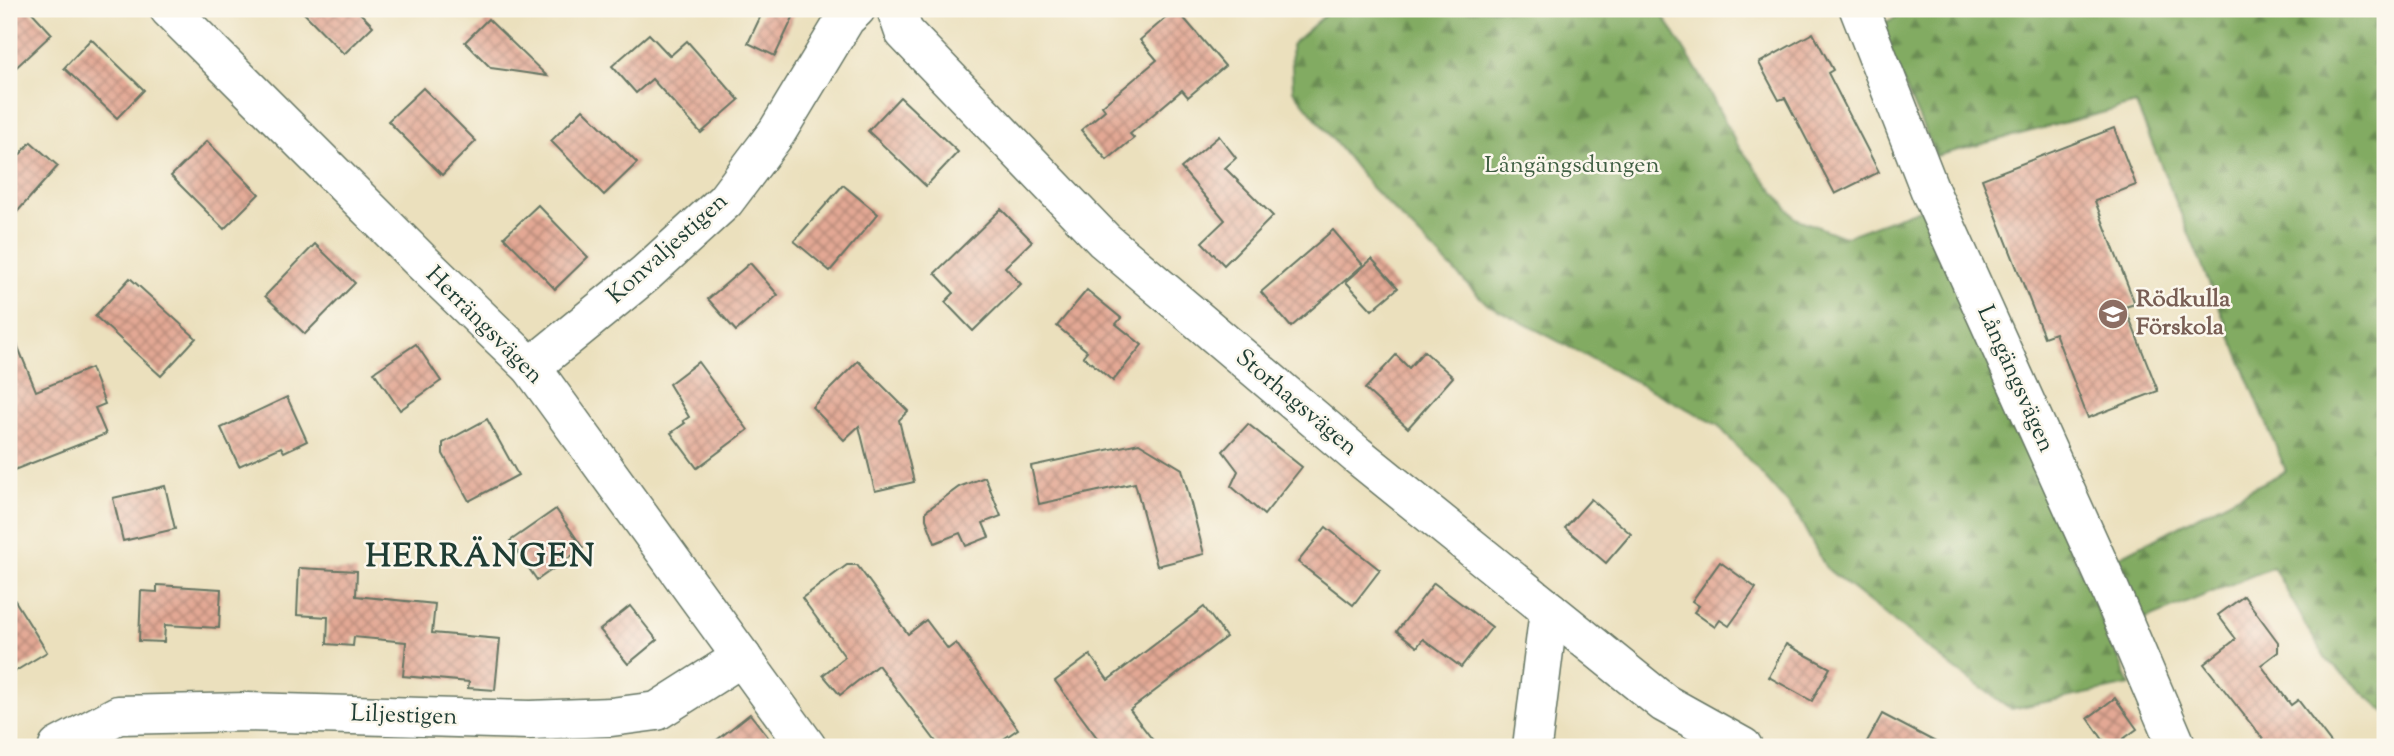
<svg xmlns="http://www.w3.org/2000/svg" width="2394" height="756" font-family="'Sorts Mill Goudy',serif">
<defs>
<pattern id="forest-firs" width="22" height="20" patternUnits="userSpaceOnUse" patternTransform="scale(1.75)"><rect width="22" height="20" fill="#82ab62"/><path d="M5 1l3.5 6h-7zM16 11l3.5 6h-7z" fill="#6a8c52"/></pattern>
<pattern id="building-cross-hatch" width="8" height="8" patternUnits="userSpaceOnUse" patternTransform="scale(1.75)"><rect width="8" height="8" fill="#e3a894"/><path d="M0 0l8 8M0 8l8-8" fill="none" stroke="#b78a7a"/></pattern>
</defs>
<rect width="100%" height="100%" fill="#fbf7ec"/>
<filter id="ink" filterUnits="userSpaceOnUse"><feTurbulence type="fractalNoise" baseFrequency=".0143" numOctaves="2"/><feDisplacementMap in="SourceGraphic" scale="14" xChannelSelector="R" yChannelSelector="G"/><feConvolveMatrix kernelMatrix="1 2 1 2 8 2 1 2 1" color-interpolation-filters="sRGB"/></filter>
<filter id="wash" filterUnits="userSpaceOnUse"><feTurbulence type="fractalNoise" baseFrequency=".00686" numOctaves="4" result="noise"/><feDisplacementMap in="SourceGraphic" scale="28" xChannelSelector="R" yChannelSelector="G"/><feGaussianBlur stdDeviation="1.57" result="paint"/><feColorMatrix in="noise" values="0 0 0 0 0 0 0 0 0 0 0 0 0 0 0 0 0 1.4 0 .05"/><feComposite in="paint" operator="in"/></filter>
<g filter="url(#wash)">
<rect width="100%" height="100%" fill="#ebe0bd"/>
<g fill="url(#forest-firs)" stroke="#50744b" stroke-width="2">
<polygon points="1332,9 1659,9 1700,75 1737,144 1795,218 1844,237 1922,208 2130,685 2011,709 1956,670 1826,568 1796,513 1718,425 1487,304 1372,188 1293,90 1291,45"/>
<polygon points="1913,9 2385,9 2385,712 2325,658 2273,567 2142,621 2111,561 2286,471 2136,104 1936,156 1878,26"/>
</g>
<g id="blocks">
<g fill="url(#building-cross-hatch)">
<polygon points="9,9 29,9 52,34 9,74"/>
<polygon points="300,9 356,9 373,26 344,54"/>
<polygon points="764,9 797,9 775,56 748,43"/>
<polygon points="1176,9 1225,66 1188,97 1182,90 1130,134 1134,138 1107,160 1081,130 1105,110 1102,106 1157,60 1140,40"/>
<polygon points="488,19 547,76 491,68 465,42"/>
<polygon points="1813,33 1833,70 1828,73 1879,172 1835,194 1785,98 1779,100 1759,63"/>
<polygon points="649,34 670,56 687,41 739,100 701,133 652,79 636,93 612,66"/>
<polygon points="91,39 144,90 117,118 64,68"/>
<polygon points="423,88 476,141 442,175 388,121"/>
<polygon points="900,97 958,152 926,186 868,131"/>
<polygon points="583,109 637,163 604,195 551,141"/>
<polygon points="2114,128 2136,185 2095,201 2135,304 2125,307 2158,391 2088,418 2055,333 2044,337 1982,179"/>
<polygon points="1219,136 1236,158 1225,168 1273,216 1224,265 1202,242 1225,220 1181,168"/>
<polygon points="207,141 259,194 224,229 171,176"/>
<polygon points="31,142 58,166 9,221 9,167"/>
<polygon points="843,185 878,214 830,271 794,241"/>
<polygon points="538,205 588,257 555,289 504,237"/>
<polygon points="1001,209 1032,241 1005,267 1021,284 973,331 945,302 954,293 935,273"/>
<polygon points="1333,230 1363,265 1291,327 1261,292"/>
<polygon points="315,244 355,283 305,334 265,296"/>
<polygon points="1372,259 1398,288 1372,310 1346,282"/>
<polygon points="750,263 778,295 736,331 708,299"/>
<polygon points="130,278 196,338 161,376 95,316"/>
<polygon points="1087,290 1121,318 1116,324 1142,345 1113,381 1083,356 1087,351 1057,326"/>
<polygon points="9,325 36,391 91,368 105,404 95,408 106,434 9,472"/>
<polygon points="416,344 441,381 400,410 374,372"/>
<polygon points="1424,351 1453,377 1408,428 1365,389 1396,355 1409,368"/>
<polygon points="858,361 908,411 899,420 914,482 875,491 859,426 844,440 812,407"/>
<polygon points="698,362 748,430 697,468 671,433 685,423 683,421 689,417 669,384"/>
<polygon points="287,397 307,441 284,452 281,447 239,466 221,428"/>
<polygon points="487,419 518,475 469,501 443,454 443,443"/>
<polygon points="1248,424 1302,467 1264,515 1231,486 1238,471 1223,451"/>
<polygon points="1139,443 1182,469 1204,554 1157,566 1135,483 1039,504 1031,466"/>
<polygon points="985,477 1001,516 983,523 989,537 966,546 960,533 935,543 926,519 926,511 959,487"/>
<polygon points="165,486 175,529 123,541 113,498"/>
<polygon points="1591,499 1631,534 1606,563 1565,528"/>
<polygon points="556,509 583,548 537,580 510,541"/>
<polygon points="1326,527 1380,570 1353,605 1298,562"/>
<polygon points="1720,562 1756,588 1729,626 1720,620 1715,627 1694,612 1699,606 1692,601"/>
<polygon points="847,565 857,565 908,634 926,620 948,649 956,643 1018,729 992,747 940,747 878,665 840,695 823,675 845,657 802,598"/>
<polygon points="299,568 357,571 356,596 435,604 432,633 500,639 495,690 468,688 469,682 403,676 406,642 354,637 353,646 327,644 328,617 297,615"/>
<polygon points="1434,583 1492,627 1461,667 1423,639 1417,647 1397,631"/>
<polygon points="157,585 221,589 219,628 165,625 164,642 139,641 141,591 157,592"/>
<polygon points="9,591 47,652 9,675"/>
<polygon points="2244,596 2278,642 2278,652 2261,665 2291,705 2298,700 2334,747 2269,747 2204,664 2236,639 2218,615"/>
<polygon points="630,606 657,640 628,664 600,630"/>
<polygon points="1204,607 1226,637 1130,710 1158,747 1104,747 1055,681 1090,655 1108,680"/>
<polygon points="1786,644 1830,668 1812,701 1769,677"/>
<polygon points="2115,698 2137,729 2112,747 2108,747 2088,718"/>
<polygon points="750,714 776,747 708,747"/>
<polygon points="1882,714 1945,747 1864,747"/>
</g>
</g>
</g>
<g filter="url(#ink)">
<use href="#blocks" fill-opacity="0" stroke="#667664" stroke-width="2"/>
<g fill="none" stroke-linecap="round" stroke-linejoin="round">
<g stroke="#667664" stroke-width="41">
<g id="minor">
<polyline points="169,9 421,261 531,367 807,747"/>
<polyline points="896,9 904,32 1104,240 1357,455 1664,703 1743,747"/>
<polyline points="1859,9 1931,193 2105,578 2177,747"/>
<polyline points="531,367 645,274 725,201 777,132 846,18 856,9"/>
<polyline points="58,747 118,715 247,712 530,720 611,717 657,711 742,657"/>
<polyline points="1532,747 1549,610"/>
</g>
</g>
<use href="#minor" stroke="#fff" stroke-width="38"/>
</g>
</g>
<defs>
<g id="school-disc" transform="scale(1.575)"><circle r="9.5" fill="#8d6e63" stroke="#fbf7ec"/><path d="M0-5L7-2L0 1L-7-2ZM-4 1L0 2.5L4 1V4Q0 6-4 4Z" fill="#fff"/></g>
</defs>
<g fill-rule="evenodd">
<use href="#school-disc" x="2113" y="314"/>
</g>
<g text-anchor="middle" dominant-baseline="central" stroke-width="5" stroke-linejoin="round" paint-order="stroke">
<g font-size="24" fill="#405f43" stroke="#fbf7ec">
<text x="1572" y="166">Långängsdungen</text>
</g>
<g font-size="24" fill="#1f3d34" stroke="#fbf7ec">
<text transform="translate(668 249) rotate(-42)">Konvaljestigen</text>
<text transform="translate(484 326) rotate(45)">Herrängsvägen</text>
<text transform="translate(2015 379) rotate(66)">Långängsvägen</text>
<text transform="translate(1296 403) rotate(40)">Storhagsvägen</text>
<text transform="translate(404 716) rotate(2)">Liljestigen</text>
</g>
<g font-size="24" font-weight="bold" fill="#785e54" stroke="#fbf7ec" text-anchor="start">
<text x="2136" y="300">Rödkulla<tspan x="2136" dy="28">Förskola</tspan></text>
</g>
<g font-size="32" font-weight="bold" letter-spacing="2" fill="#1f3d34" stroke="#fbf7ec">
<text x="481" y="558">HERRÄNGEN</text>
</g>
</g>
<rect width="2394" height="756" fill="none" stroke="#fbf7ec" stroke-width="35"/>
</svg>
